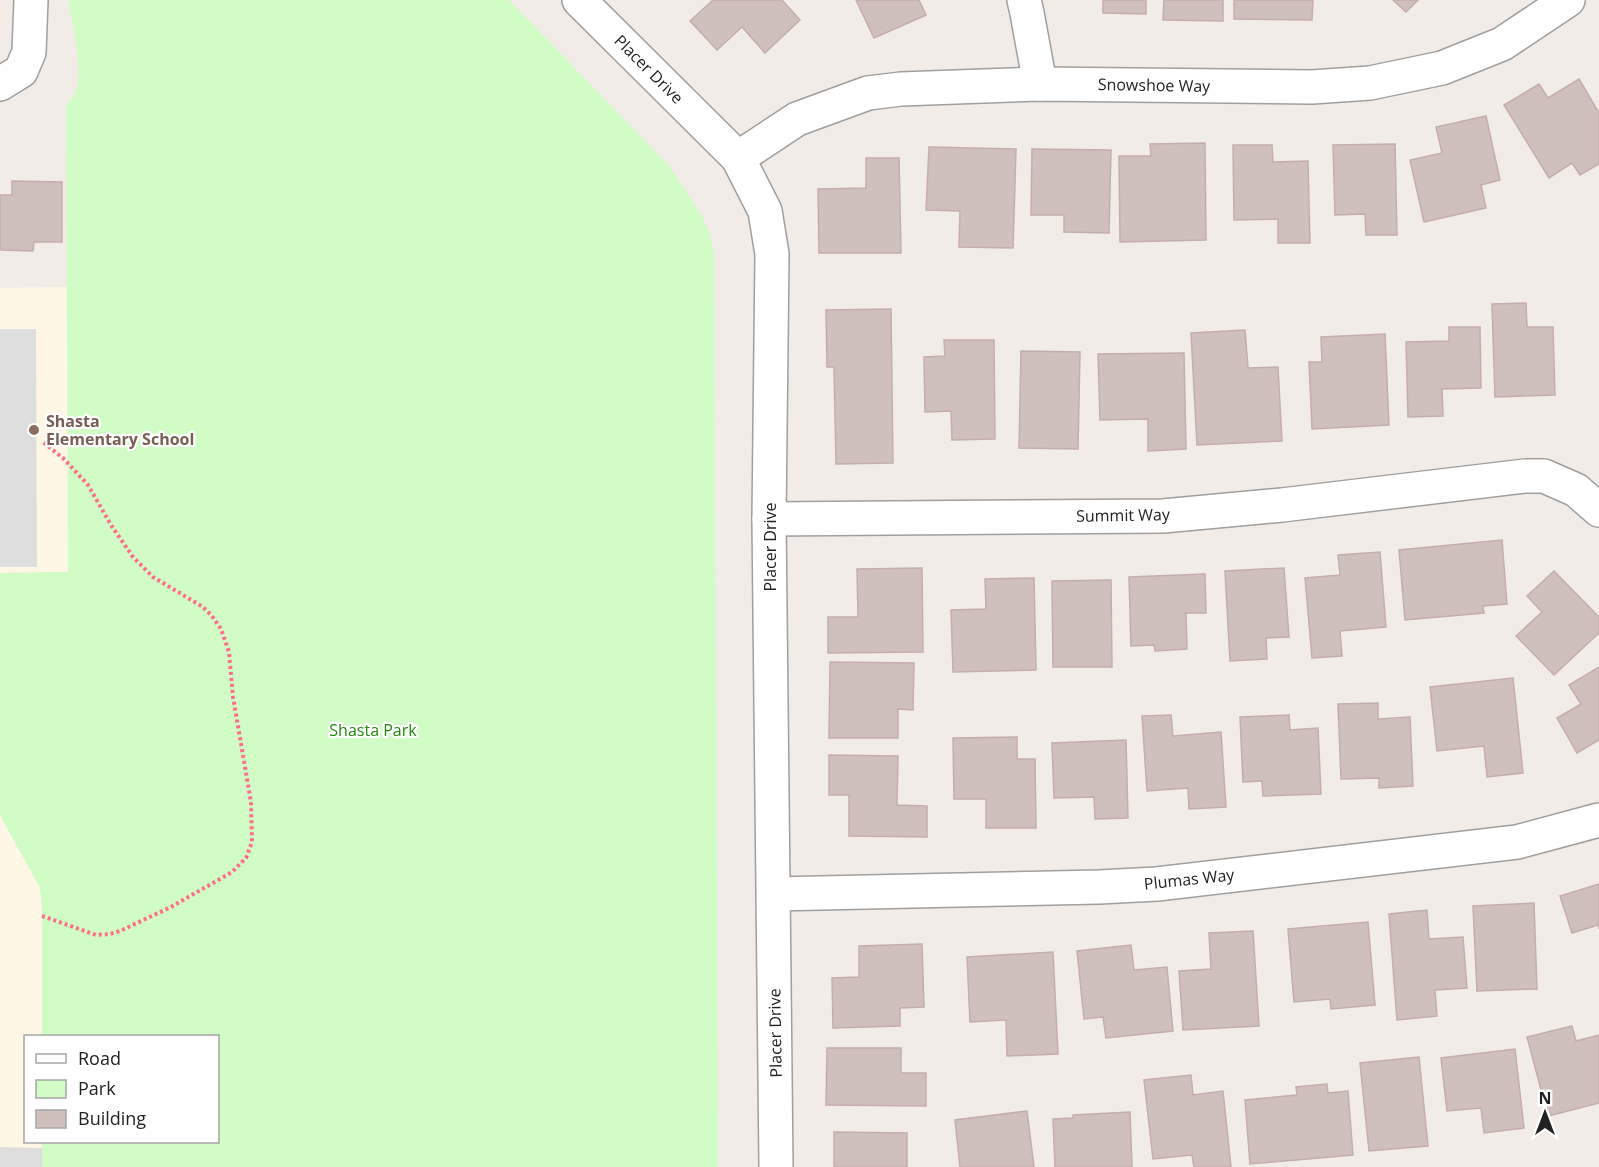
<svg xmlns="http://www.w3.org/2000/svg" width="1599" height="1167" font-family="'Open Sans',sans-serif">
<rect width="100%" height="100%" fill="#f2ece8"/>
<g fill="#fff7e5">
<polygon points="68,287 68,572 0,573 0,288"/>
<polygon points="0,815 40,888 42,905 42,1036 26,1036 26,1142 42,1142 42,1167 0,1167"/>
</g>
<path fill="#d2fcc5" d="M 68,0 L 509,0 L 670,167 L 702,216 L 710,234 L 714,256 L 718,1167 L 42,1167 L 42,1142 L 218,1142 L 218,1036 L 42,1036 L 42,905 L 40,888 L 0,815 L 0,573 L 68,572 L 66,105 C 69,102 73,98 75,94 C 84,75 73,22 68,0 Z"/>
<g fill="#dedede">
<polygon points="0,329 36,329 37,567 0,567"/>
<polygon points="0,1147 42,1148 42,1167 0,1167"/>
</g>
<g fill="#cfc0be" stroke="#c5adaa" stroke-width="1.5">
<polygon points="713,0 782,0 800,20 765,53 742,27 717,50 690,21"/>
<polygon points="856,0 919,0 926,15 874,38"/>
<polygon points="1103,0 1146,0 1146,14 1103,13"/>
<polygon points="1164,0 1223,0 1223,21 1163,20"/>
<polygon points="1234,0 1313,0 1312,20 1234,19"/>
<polygon points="1393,0 1418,0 1406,12"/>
<polygon points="1579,79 1599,113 1599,164 1580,175 1572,163 1549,178 1504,105 1539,84 1548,98"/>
<polygon points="1486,116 1500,180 1481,185 1486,208 1424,222 1410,160 1442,153 1436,127"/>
<polygon points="1205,143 1206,240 1120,242 1119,156 1151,156 1150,144"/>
<polygon points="1395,144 1397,235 1366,235 1365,214 1335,215 1333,145"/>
<polygon points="1233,145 1272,145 1273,162 1308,161 1310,243 1278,243 1278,219 1234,220"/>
<polygon points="929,147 1016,149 1013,248 959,247 960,211 926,210"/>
<polygon points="1032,149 1111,150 1109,233 1064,232 1064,215 1031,215"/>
<polygon points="866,158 899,158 901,253 819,253 818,189 866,188"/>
<polygon points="12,181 62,182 62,242 34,242 33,251 0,250 0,195 12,195"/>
<polygon points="1526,303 1527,327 1553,327 1555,395 1495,397 1492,304"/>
<polygon points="891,309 893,463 836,464 834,367 827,367 826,310"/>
<polygon points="1449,327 1480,327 1481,388 1442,389 1443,416 1408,417 1406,342 1449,341"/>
<polygon points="1245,330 1248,368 1278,367 1282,441 1197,445 1191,333"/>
<polygon points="1385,334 1389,425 1312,429 1309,362 1322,362 1321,337"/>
<polygon points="944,340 994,340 995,439 952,440 951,411 925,412 924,357 945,356"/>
<polygon points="1021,351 1080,352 1078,449 1019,448"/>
<polygon points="1184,353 1186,449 1148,451 1148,419 1100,420 1098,354"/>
<polygon points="1502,540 1507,604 1483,606 1484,613 1405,620 1399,550"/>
<polygon points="1380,552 1386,627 1340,631 1342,656 1312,658 1305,578 1340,575 1338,555"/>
<polygon points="922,568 923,652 828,653 828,617 858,617 857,569"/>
<polygon points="1284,568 1289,637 1266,638 1267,659 1230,661 1225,571"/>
<polygon points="1554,571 1599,617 1599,633 1554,675 1516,636 1542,612 1527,596"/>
<polygon points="1205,574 1206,613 1186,613 1187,649 1155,651 1154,645 1131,646 1129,577"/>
<polygon points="1034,578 1036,670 953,672 951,610 986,609 985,579"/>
<polygon points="1111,580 1112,667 1053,667 1052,581"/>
<polygon points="830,662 914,663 913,710 898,709 898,738 829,738"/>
<polygon points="1599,667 1599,740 1577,753 1557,718 1581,704 1569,685"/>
<polygon points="1513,678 1523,773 1487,777 1484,746 1437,751 1430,687"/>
<polygon points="1378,703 1378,719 1410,717 1413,786 1379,788 1379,778 1341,779 1338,704"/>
<polygon points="1171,715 1173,736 1221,732 1226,807 1189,809 1188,788 1147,791 1142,716"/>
<polygon points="1289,715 1290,730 1318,728 1321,794 1263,796 1262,781 1243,782 1240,717"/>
<polygon points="1017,737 1017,759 1035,759 1036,828 986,828 986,799 954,799 953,738"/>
<polygon points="1126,740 1128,818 1095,819 1094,797 1054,798 1052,743"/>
<polygon points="829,755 898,756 897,805 927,806 927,837 849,836 849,795 829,795"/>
<polygon points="1599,884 1599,929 1598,925 1572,933 1560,896"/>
<polygon points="1534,903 1537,989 1477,991 1473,906"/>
<polygon points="1427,910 1429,939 1463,937 1467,988 1435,990 1437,1016 1397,1020 1389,914"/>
<polygon points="1368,922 1375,1005 1331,1009 1330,999 1294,1002 1288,929"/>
<polygon points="1253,931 1259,1026 1183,1030 1179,971 1211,969 1209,933"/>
<polygon points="922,944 924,1007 900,1008 900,1026 833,1028 832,978 859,977 859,946"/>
<polygon points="1131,945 1134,970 1167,967 1173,1031 1106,1038 1103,1017 1084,1019 1077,951"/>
<polygon points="1053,952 1058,1054 1007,1056 1006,1020 970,1022 967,957"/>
<polygon points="1572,1026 1576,1041 1599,1035 1599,1103 1548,1116 1527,1037"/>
<polygon points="827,1048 901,1048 901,1073 926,1073 926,1106 826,1105"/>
<polygon points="1515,1049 1524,1128 1484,1133 1481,1108 1447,1111 1441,1058"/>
<polygon points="1419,1057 1428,1146 1369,1151 1360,1063"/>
<polygon points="1191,1075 1193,1095 1223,1091 1231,1167 1194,1167 1192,1155 1153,1159 1144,1080"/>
<polygon points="1327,1084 1328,1093 1348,1091 1353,1155 1250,1164 1245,1100 1297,1095 1296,1087"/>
<polygon points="1027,1111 1034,1167 960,1167 955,1120"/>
<polygon points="1130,1112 1132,1167 1055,1167 1053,1119 1073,1118 1073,1115"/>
<polygon points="834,1132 907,1133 907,1167 834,1167"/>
</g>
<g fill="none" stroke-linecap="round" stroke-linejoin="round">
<g stroke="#9f9f9f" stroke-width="36">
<g id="street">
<polyline points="579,0 738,158 765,211 772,254 769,519 776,1167"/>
<polyline points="1024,0 1027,13 1040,84"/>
<polyline points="0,84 21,71 29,52 31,0"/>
<polyline points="738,158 797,119 868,93 901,89 1040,84 1312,87 1370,83 1442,68 1502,44 1568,0"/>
<polyline points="769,519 1163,516 1282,505 1525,476 1544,476 1576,490 1599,510"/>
<polyline points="774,894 1099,887 1157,884 1517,842 1599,820"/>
</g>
</g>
<polyline stroke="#ff6d8a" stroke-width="4" stroke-dasharray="3 3" stroke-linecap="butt" points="42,916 96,935 110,934 120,931 171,907 232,872 246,858 252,842 251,802 233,697 229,652 221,629 212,616 203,607 153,577 133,557 111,525 88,485 64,459 43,442"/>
<use href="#street" stroke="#fff" stroke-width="33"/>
</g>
<circle fill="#8d6e63" stroke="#fff" stroke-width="2" cx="34" cy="430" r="6"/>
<g text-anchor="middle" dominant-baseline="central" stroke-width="4.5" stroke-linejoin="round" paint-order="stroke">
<g font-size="16" fill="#222" stroke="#fff">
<text transform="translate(649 69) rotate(45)">Placer Drive</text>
<text transform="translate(1154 85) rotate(1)">Snowshoe Way</text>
<text transform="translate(1123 515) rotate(-1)">Summit Way</text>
<text transform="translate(770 547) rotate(-90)">Placer Drive</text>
<text transform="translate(1189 879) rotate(-6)">Plumas Way</text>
<text transform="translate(775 1033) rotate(-91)">Placer Drive</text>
</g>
<g font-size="16" font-weight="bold" fill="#785e54" stroke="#fff" text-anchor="start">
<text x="46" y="421">Shasta<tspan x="46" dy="18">Elementary School</tspan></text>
</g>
<g font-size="16" fill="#238907" stroke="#fff">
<text x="373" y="730">Shasta Park</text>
</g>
</g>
<rect x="24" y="1035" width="195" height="108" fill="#ffffff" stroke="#a7a7a7" stroke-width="1.5"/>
<rect x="36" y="1054" width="30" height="9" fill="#ffffff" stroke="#a7a7a7" stroke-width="1.5"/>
<text x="78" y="1065" font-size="18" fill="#222222">Road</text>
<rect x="36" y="1080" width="30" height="18" fill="#d2fcc5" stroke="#a7a7a7" stroke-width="1.5"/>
<text x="78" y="1095" font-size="18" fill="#222222">Park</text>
<rect x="36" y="1110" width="30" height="18" fill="#cfc0be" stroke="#a7a7a7" stroke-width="1.5"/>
<text x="78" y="1125" font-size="18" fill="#222222">Building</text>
<g transform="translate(1545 1113)" stroke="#ffffff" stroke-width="4.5" paint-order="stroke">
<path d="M0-4.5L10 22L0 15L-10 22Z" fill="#222222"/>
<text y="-9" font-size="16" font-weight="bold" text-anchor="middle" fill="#222222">N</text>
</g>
</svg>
